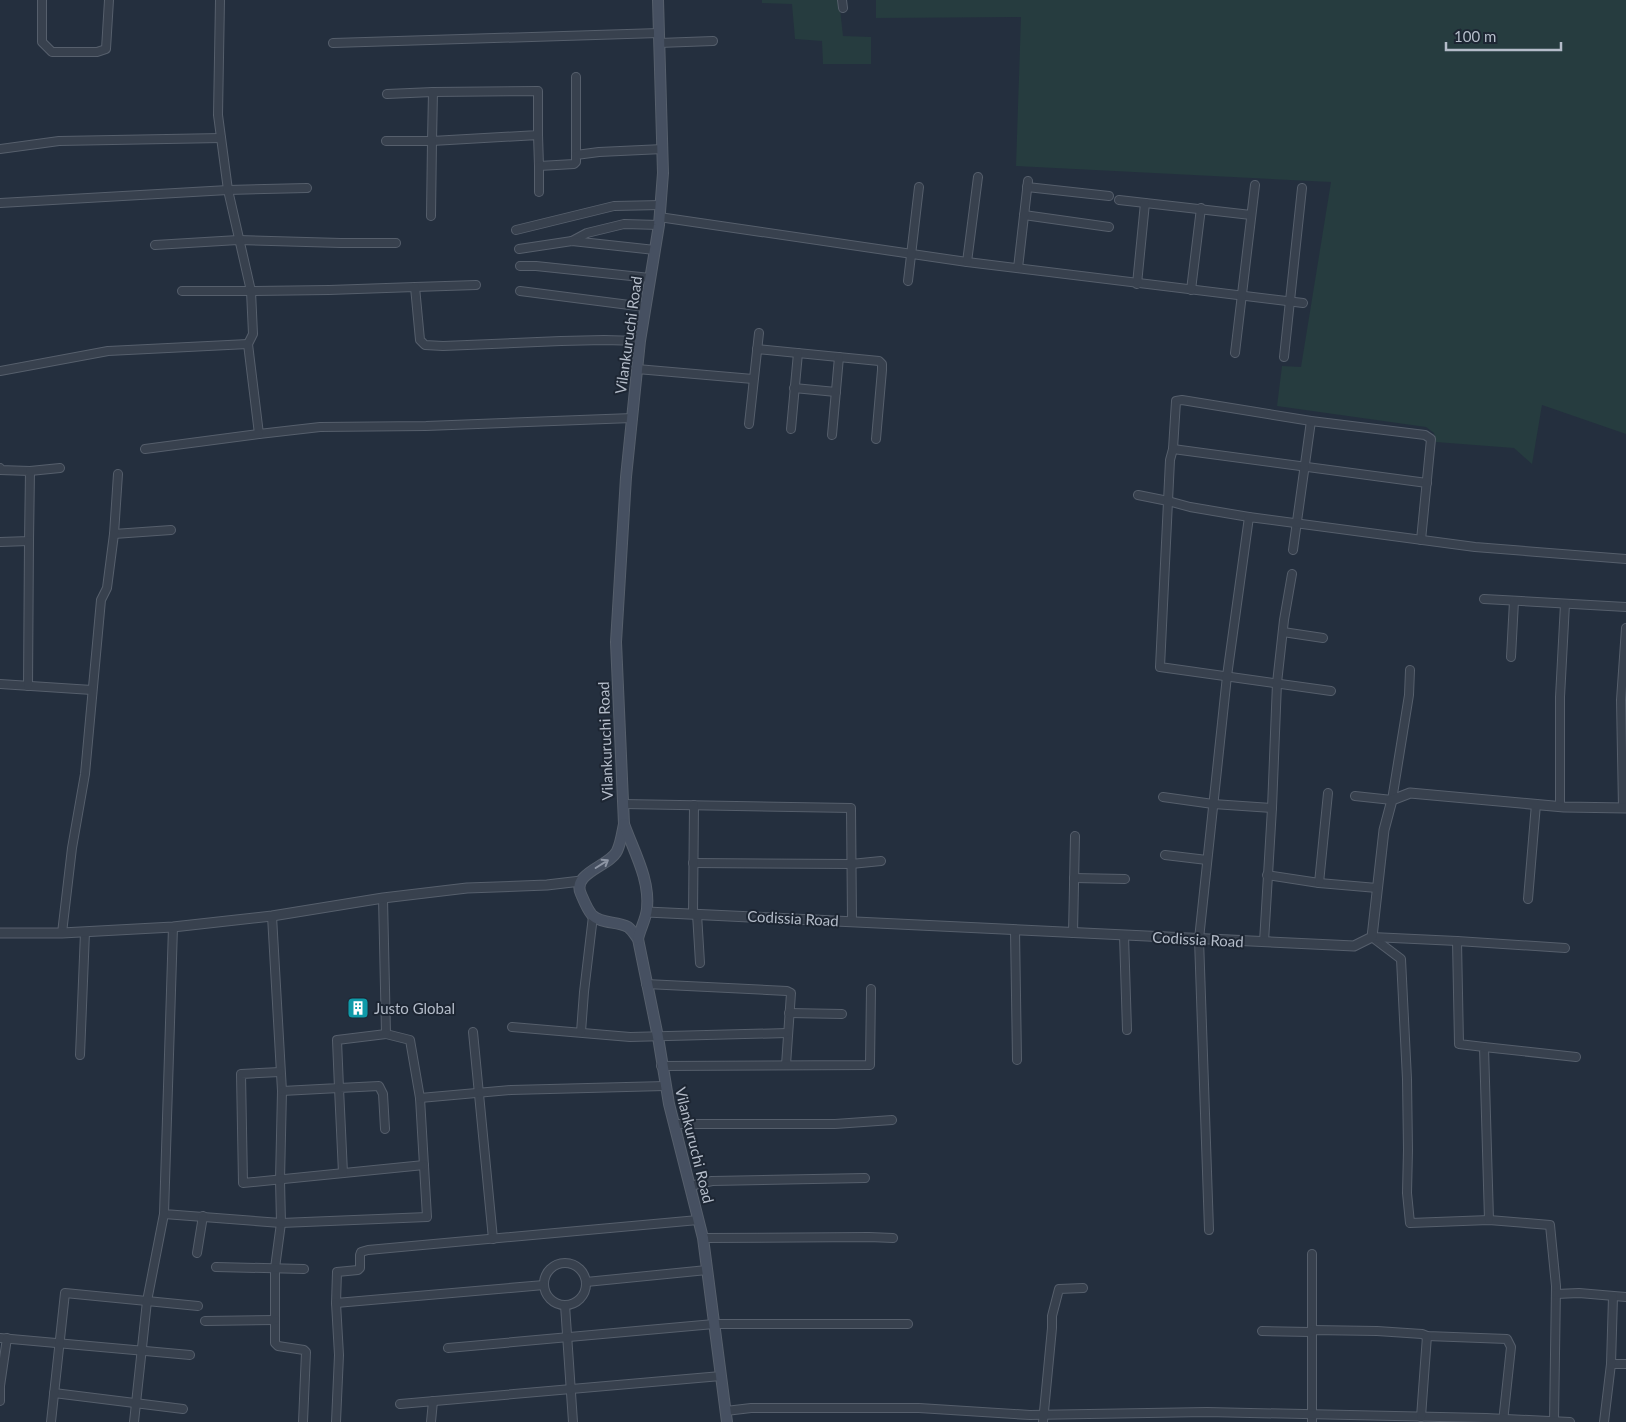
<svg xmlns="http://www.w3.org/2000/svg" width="1626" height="1422" font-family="Lato,sans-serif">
<rect width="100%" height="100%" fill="#242f3e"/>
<g fill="#263c3f">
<polygon points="762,0 839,0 843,36 871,37 871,64 823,64 822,41 795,39 792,4 762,3"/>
<polygon points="876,0 1626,0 1626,434 1542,405 1532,464 1514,448 1436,442 1434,433 1426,427 1277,406 1282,366 1301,367 1331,182 1016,166 1021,17 876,18"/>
</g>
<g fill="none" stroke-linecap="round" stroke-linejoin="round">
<g stroke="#565f6c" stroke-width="10">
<g id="minor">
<polyline points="42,0 42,42 52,52 97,52 106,49 109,0"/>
<polyline points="842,0 843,8"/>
<polyline points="333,43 659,33"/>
<polyline points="659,43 713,41"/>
<polyline points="576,77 576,155"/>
<polyline points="387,94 433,92"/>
<polyline points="538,135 538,91 433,92 432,141 538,135 539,166 574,164 576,162 576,155 599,152 663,149"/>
<polyline points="386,141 432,141 431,216"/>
<polyline points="0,149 59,141 221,138"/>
<polyline points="539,166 539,192"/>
<polyline points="1027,187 1109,196"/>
<polyline points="1119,200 1251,215"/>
<polyline points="0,203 228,190 307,188"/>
<polyline points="1024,215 1109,227"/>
<polyline points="659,217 967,262 1303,303"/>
<polyline points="516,230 614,206 661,205"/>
<polyline points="572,241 587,233 624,224 659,225"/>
<polyline points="155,245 238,240 341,243 396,243"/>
<polyline points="519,249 572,241 655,250"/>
<polyline points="967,262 978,177"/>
<polyline points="520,266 536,266 650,278"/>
<polyline points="1018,268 1028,181"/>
<polyline points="908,281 919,187"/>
<polyline points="1137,284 1145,203"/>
<polyline points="415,287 476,285"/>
<polyline points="1191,290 1201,208"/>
<polyline points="182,291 251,291 228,190 218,115 220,0"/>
<polyline points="520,291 645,307"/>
<polyline points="248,344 253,334 251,291 329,290 415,287 420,340 425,345 443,346 561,341 604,340 640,341"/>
<polyline points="757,349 879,361 882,364 882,370 876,439"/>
<polyline points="1235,353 1255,185"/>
<polyline points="1284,357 1302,188"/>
<polyline points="637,369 753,379"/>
<polyline points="0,371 108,351 248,344 259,434 320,427 426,426 632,418"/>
<polyline points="794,388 836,392"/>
<polyline points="749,424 759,333"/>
<polyline points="791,429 798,353"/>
<polyline points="832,435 839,357"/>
<polyline points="145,449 259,434"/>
<polyline points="1173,449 1427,483"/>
<polyline points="0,468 0,470 30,471 29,541 0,542"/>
<polyline points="30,471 60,468"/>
<polyline points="1138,495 1168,501 1190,507 1249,517"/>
<polyline points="114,534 171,530"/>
<polyline points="1293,550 1311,421"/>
<polyline points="1484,599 1626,607"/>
<polyline points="1283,632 1323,638"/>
<polyline points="1511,657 1514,601"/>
<polyline points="0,684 92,690"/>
<polyline points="28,686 29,541"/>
<polyline points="1331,691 1160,667 1170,460 1173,449 1176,401 1182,400 1311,421 1425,435 1431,439 1421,540"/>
<polyline points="1355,796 1392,800 1409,695 1410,670"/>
<polyline points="1163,797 1213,804 1272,808"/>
<polyline points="623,804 851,808 852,921"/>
<polyline points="1560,806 1560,697 1565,604"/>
<polyline points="1623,808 1621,700 1626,628"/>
<polyline points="1165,855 1207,860"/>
<polyline points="693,863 851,864 881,861"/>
<polyline points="1267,875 1319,883 1377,888"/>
<polyline points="1074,878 1125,879"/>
<polyline points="1319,883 1328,793"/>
<polyline points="1528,899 1536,804"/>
<polyline points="693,914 694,805"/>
<polyline points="697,914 700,963"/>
<polyline points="272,916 282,1091 280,1180 281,1223 275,1268 275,1343 278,1346 304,1350 306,1352 303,1422"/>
<polyline points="173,927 164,1214 281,1223 427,1217 420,1098 410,1040 386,1034 383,898"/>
<polyline points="1015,930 1017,1060"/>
<polyline points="62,933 72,848 85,774 101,600 107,588 114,534 118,474"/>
<polyline points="1073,933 1075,836"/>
<polyline points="1124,935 1127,1030"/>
<polyline points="1372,937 1401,959 1407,1079 1408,1150 1407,1193 1410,1223 1489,1220 1550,1225 1556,1286 1554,1422"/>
<polyline points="1372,937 1457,941 1565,948"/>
<polyline points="1457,941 1459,1044 1484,1047 1489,1220"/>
<polyline points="1264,942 1272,808 1277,683 1284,620 1292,574"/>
<polyline points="646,984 787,991 791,993 786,1065"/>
<polyline points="789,1013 842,1014"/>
<polyline points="512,1027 630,1037 787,1033"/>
<polyline points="473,1032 493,1239"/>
<polyline points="581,1032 584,992 593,916"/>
<polyline points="1484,1047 1576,1057"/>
<polyline points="80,1055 85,932"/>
<polyline points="661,1066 870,1065 871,989"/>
<polyline points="280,1072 241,1074 243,1183 424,1165"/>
<polyline points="282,1091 339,1088 337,1040 386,1034"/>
<polyline points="420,1098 511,1090 665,1086"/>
<polyline points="674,1124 835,1124 892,1120"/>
<polyline points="343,1173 339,1088 379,1086 383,1094 385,1129"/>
<polyline points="690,1186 712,1181 865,1178"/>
<polyline points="1209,1230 1199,939 1227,676 1249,517 1475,547 1626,559"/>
<polyline points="703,1238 869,1237 893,1238"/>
<polyline points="197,1253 203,1216"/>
<polyline points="1312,1254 1312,1422"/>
<circle cx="565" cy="1284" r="21"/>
<polyline points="216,1267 304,1269"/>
<polyline points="586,1282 707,1270"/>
<polyline points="544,1285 336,1303 337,1272 358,1270 360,1268 360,1255 361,1252 368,1250 698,1220"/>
<polyline points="1556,1294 1579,1293 1626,1297"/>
<polyline points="336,1303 339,1355 336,1422"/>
<polyline points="565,1305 573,1422"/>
<polyline points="205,1321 275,1320"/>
<polyline points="1262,1331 1310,1332 1312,1330 1377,1331 1422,1334 1427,1336 1507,1339 1511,1347 1503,1422"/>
<polyline points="0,1338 190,1355"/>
<polyline points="448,1348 714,1324 908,1324"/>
<polyline points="1611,1364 1626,1364"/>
<polyline points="0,1386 7,1338"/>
<polyline points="0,1388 0,1401"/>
<polyline points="54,1393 183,1409"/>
<polyline points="400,1404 721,1376"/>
<polyline points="726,1411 751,1408 919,1408 1030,1415 1207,1412 1486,1418 1570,1422"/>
<polyline points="1421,1417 1427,1336"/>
<polyline points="51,1422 65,1293 198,1306"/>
<polyline points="134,1422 147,1301 164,1214"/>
<polyline points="431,1422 433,1401"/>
<polyline points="1043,1422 1052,1328 1052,1316 1059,1289 1083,1288"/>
<polyline points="1604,1422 1611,1364 1613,1297"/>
</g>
</g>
<g stroke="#565f6c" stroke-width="11">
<g id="tertiary">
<polyline points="647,912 1354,946 1372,937 1384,830 1392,800 1410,793 1564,807 1626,808"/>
<polyline points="0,933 62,933 173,927 272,916 383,898 467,888 547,885 581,881"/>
</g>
</g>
<g stroke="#565f6c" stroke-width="12">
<g id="secondary">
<path d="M 658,0 L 663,173 L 659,225 L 640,341 L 626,477 L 616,642 L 624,824 C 622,833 621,843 617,851 C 610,866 571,873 581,894 C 584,901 587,909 592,915 C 601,924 617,921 628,927 C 632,930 635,935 638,939 L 658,1037 L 669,1104 L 703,1238 L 727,1422"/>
<path d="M 624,824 C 634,852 650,879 647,909 C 646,919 640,929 638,939"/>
</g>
</g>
<use href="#minor" stroke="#38414e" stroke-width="8"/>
<use href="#tertiary" stroke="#38414e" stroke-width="9"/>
<use href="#secondary" stroke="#465061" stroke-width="10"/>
</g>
<defs><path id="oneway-shaft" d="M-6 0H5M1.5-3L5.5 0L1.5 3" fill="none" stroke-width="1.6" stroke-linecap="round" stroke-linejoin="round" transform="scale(1.25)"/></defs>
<use stroke="#8e96a5" href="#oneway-shaft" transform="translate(602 864) rotate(-32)"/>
<defs>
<g id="building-square" transform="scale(1.125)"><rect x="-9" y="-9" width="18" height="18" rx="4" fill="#0f9aa8" stroke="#1d2633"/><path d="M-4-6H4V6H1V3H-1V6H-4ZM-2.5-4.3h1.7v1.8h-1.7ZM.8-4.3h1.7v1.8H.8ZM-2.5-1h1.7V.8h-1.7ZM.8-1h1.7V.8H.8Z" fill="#fff"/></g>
</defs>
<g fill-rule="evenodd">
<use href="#building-square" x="358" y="1008"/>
</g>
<g text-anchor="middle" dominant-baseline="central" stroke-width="4" stroke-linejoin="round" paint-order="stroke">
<g font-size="15" fill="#b4bcc9" stroke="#1d2633">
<text transform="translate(628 335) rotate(-82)">Vilankuruchi Road</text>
<text transform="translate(605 741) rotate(-92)">Vilankuruchi Road</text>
<text transform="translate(793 918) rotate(3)">Codissia Road</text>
<text transform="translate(1198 939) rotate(3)">Codissia Road</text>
<text transform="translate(695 1145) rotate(76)">Vilankuruchi Road</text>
</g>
<g font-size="15" fill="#b4bcc9" stroke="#1d2633" text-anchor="start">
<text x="374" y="1008">Justo Global</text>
</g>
</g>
<path d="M1446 42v8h115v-8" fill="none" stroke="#b4bcc9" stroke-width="2.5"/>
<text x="1454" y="42" font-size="15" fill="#b4bcc9" stroke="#1d2633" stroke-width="4" paint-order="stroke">100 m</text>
</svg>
